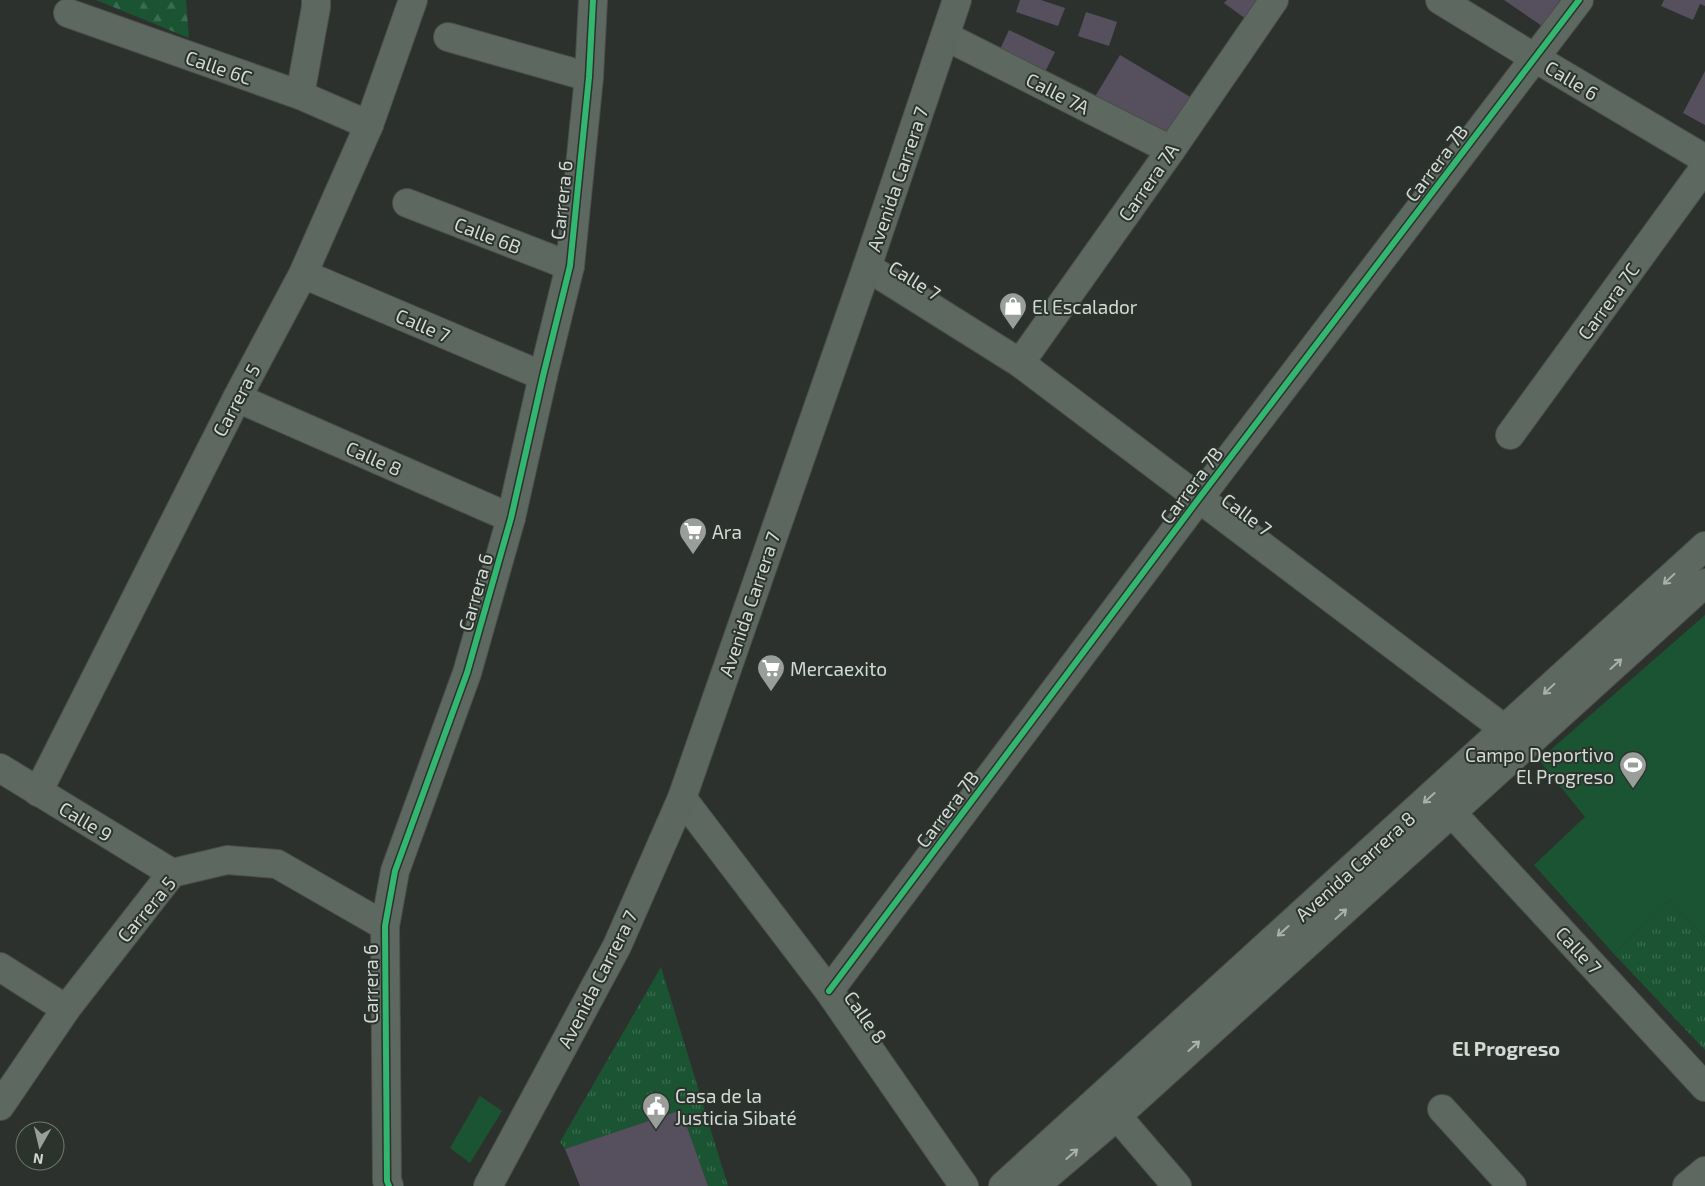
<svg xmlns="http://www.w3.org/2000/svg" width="1705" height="1186" font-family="'Exo 2',sans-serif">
<defs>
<pattern id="forest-firs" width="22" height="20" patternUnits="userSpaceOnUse" patternTransform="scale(1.25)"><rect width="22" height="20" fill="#1b5432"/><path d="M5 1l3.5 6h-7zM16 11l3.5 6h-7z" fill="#3b6c4f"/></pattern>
<pattern id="park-tufts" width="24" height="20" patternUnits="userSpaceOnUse" patternTransform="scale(1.25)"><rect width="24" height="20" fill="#1b5432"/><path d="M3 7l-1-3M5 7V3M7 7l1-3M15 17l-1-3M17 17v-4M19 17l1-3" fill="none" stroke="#3b6c4f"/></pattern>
</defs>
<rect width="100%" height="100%" fill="#2d312e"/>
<g fill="#1b5432">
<polygon points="1705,615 1705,937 1670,900 1614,954 1534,865 1585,817 1539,760"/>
<polygon points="480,1096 502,1111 470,1163 450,1148"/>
</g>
<polygon fill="url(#forest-firs)" points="96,0 186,0 189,38"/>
<g fill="url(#park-tufts)">
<polygon points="1670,900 1705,937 1705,1050 1614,954"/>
<polygon points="661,967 728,1186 708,1186 681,1110 565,1149 560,1142"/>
</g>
<g fill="#56505e">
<polygon points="1020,0 1041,0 1065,8 1058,26 1016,12"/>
<polygon points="1227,0 1260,0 1246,19 1224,3"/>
<polygon points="1504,0 1560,0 1542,26"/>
<polygon points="1664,0 1705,0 1705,6 1700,4 1693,20 1661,6"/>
<polygon points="1086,12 1117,22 1109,46 1078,36"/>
<polygon points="1009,30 1055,52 1043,76 998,54"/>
<polygon points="1120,55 1192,98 1166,142 1093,100"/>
<polygon points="1705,71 1705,125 1683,113"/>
<polygon points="681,1110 708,1186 580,1186 565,1149"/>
</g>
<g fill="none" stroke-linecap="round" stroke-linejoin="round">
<g stroke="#4c4e4c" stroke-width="30">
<g id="minor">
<polyline points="1440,0 1535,58 1705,159"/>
<polyline points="68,13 300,95 369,125"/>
<polyline points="945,36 1171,150"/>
<polyline points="448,37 589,77"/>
<polyline points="300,95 316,7 316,0"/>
<polyline points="407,203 570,266"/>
<polyline points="867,267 1020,363 1523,743"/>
<polyline points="303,274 543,376"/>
<polyline points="1020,363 1171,150 1274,0"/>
<polyline points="237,398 511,518"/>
<polyline points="1510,435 1705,167"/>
<polyline points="0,768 172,873"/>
<polyline points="38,792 237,398 303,274 369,125 413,0"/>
<polyline points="682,798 829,991 964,1186"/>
<polyline points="1452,813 1705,1087"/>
<polyline points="0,967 66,1009"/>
<polyline points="829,991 1200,497 1579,0"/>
<polyline points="0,1106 66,1009 172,873 227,860 277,864 385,926"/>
<polyline points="1442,1109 1512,1186"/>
<polyline points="1117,1116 1177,1186"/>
<polyline points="389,1186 387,1181 385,926 395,871 467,673 511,518 543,376 570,266 589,77 593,0"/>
<polyline points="1687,1186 1705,1171"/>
</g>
</g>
<g stroke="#4c4e4c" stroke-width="30">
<g id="tertiary">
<polyline points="1003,1186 1705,546"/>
<polyline points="1035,1186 1117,1116 1705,583"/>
</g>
</g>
<g stroke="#4c4e4c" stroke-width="30">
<polyline id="primary" points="488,1186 617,946 682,798 867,267 957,0"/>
</g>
<use href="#minor" stroke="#5d6860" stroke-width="28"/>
<use href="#tertiary" stroke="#5d6860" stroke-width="28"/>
<use href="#primary" stroke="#5c685f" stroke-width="28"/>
<g stroke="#2b332d" stroke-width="9">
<g id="cycleway">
<polyline points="829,991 1200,497 1579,0"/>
<polyline points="389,1186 387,1181 385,926 395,871 467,673 511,518 543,376 570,266 589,77 593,0"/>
</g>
</g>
<use href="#cycleway" stroke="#33b770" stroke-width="6"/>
</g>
<defs><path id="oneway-shaft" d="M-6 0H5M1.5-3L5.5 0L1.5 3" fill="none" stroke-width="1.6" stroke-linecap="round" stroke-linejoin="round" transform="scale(1.25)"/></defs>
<g stroke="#aab1ad">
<use href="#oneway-shaft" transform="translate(1669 579) rotate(137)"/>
<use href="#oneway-shaft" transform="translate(1616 664) rotate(-42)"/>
<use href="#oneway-shaft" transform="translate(1549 689) rotate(137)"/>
<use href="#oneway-shaft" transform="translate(1429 798) rotate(138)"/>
<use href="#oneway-shaft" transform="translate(1341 914) rotate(-42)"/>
<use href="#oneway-shaft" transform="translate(1283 931) rotate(138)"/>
<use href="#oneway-shaft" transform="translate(1194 1046) rotate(-42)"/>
<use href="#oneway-shaft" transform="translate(1072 1154) rotate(-41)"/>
</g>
<defs>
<g id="shop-pin" transform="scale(1.4375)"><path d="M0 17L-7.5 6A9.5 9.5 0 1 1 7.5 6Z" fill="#9a9e9b" stroke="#2b332d"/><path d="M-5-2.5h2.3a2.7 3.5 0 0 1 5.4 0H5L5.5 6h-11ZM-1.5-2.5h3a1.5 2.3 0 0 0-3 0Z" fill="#fff"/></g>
<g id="supermarket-pin" transform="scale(1.4375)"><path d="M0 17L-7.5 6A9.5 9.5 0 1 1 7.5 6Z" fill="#9a9e9b" stroke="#2b332d"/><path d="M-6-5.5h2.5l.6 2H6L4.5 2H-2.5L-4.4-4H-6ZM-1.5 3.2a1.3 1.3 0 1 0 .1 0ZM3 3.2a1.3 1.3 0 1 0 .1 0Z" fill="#fff"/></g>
<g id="stadium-pin" transform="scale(1.4375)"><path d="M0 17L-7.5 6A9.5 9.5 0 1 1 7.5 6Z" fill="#9a9e9b" stroke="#2b332d"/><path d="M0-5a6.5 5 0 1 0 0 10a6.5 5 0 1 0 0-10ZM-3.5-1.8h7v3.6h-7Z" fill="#fff"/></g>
<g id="civic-pin" transform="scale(1.4375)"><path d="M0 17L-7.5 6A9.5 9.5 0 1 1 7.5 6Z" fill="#9a9e9b" stroke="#2b332d"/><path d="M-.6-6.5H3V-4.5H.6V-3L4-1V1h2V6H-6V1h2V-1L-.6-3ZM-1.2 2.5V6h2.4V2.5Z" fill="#fff"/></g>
</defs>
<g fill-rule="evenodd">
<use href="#shop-pin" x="1013" y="306"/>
<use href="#supermarket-pin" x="693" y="531"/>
<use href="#supermarket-pin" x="771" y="668"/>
<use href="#stadium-pin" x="1633" y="765"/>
<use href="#civic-pin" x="656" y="1106"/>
</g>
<g text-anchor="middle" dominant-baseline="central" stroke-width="4" stroke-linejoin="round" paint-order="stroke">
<g font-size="19" fill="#d4d9d6" stroke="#2b332d">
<text transform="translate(219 67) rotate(19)">Calle 6C</text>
<text transform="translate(1572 80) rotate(31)">Calle 6</text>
<text transform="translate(1058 93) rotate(27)">Calle 7A</text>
<text transform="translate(1436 163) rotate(-53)">Carrera 7B</text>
<text transform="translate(897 179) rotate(-71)">Avenida Carrera 7</text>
<text transform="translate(1148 182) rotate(-55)">Carrera 7A</text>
<text transform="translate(561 200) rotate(-84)">Carrera 6</text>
<text transform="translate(488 235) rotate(21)">Calle 6B</text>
<text transform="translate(915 280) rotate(32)">Calle 7</text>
<text transform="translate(1608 301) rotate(-54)">Carrera 7C</text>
<text transform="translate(423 325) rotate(23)">Calle 7</text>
<text transform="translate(236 400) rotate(-62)">Carrera 5</text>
<text transform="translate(374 458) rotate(24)">Calle 8</text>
<text transform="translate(1191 485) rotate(-53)">Carrera 7B</text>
<text transform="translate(1247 514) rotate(37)">Calle 7</text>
<text transform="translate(475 592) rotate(-74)">Carrera 6</text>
<text transform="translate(749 604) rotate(-71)">Avenida Carrera 7</text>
<text transform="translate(947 809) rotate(-53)">Carrera 7B</text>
<text transform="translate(86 821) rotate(31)">Calle 9</text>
<text transform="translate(1355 866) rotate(-42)">Avenida Carrera 8</text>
<text transform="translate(146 909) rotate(-50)">Carrera 5</text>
<text transform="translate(1579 950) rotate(47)">Calle 7</text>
<text transform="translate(597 979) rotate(-63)">Avenida Carrera 7</text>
<text transform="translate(370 984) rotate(-90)">Carrera 6</text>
<text transform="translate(866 1017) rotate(55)">Calle 8</text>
</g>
<g font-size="19" fill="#d4d9d6" stroke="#2b332d" text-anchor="start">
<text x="1032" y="306">El Escalador</text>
<text x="712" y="531">Ara</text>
<text x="790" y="668">Mercaexito</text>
<text x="1614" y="754" text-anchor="end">Campo Deportivo<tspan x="1614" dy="22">El Progreso</tspan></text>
<text x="675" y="1095">Casa de la<tspan x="675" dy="22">Justicia Sibaté</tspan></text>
</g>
<g font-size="20" font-weight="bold" fill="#d4d9d6" stroke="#2b332d">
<text x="1506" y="1048">El Progreso</text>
</g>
</g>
<g transform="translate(40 1146) rotate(188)"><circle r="24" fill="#2b332d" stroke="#6f7571"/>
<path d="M0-4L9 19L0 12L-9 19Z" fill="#9a9e9b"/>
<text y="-8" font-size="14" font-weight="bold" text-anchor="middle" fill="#d4d9d6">N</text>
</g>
</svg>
